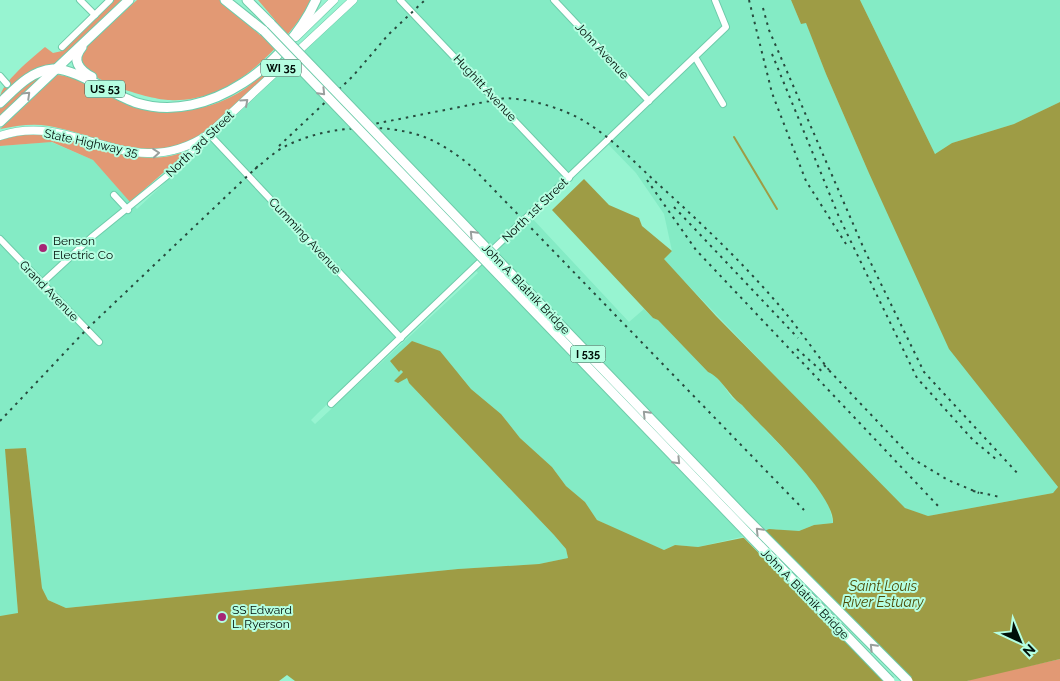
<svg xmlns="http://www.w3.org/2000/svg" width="1060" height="681" font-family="Raleway,sans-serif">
<rect width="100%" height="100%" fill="#97f4d1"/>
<g fill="#84ebc5" fill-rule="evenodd">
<path d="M 358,0 L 791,0 L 801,24 L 806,22 L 826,74 L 868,171 L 1058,488 L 1053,493 L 928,516 L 910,511 L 896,502 L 663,259 L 672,251 L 664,214 L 636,173 L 606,142 L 530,216 L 629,322 L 644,309 L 653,318 L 658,320 L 708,372 L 717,376 L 732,398 L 742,405 L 812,479 L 829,505 L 833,523 L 814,525 L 799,531 L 786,531 L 776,529 L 698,547 L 675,545 L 664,550 L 632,537 L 597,520 L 585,502 L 566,486 L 552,467 L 520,438 L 501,414 L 471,389 L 460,375 L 412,341 L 399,372 L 401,370 L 403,372 L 396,379 L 407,377 L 409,383 L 554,535 L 566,549 L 568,558 L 539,564 L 458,569 L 66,608 L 48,600 L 42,588 L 26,448 L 6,449 L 18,614 L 0,616 L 0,146 L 51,142 L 93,160 L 137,209 ZM 471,265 L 478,273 L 315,424 L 311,420 L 318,413 Z"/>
<polygon points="860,0 1060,0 1060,102 1014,124 952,143 935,154"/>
</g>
<g fill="#e29974">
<path d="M 114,0 L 124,0 L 55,66 L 0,98 C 0,84 33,57 45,47 L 53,53 L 62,51 Z"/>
<path d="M 137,0 L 220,0 L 260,35 L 275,20 L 258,0 L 313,0 C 291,35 251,80 211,94 C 198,98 183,101 170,100 C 151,100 87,81 80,62 C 79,57 82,52 84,48 Z"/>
<path d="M 272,66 L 274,70 C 249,93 218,128 186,142 C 140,162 94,134 49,126 C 32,123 16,126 0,129 L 57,75 C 78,76 99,90 118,99 C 159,117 207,115 246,88 C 255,82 262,72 272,66 Z"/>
<polygon points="41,76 42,76 0,118 0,108 22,87"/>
<path d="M 25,134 C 34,134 43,134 52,136 C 98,143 142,171 189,150 L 130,202 L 93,160 L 52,142 L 0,146 L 0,140 Z"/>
<polygon points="1060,659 1060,681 967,681 975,678"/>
</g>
<path fill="#9e9c45" d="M 791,0 L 860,0 L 935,154 L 952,143 L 1014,124 L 1060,102 L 1060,659 L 967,681 L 295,681 L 287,675 L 279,681 L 0,681 L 0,616 L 18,613 L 5,449 L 26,448 L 42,588 L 48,600 L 66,608 L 458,569 L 539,564 L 568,558 L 566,549 L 554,535 L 409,383 L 407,378 L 398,383 L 394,381 L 403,372 L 401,370 L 399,372 L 390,361 L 412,341 L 440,351 L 471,389 L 501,414 L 520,438 L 552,467 L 566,486 L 585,502 L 597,520 L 664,550 L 675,545 L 698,547 L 752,536 L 769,529 L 799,531 L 814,525 L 833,523 C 835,494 763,429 742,405 C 728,395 722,378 708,372 L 658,320 L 653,318 L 552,210 L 584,179 L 609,205 L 639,218 L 642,226 L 672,251 L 664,259 L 716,316 L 905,508 L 928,516 L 1053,493 L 1058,487 L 949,349 L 868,171 L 826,74 L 806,23 L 801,24 Z"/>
<polygon fill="#97f4d1" points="761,529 900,670 913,681 885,681 741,535"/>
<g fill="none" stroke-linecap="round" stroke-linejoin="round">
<polyline stroke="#9e9c45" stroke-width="2" points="734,137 777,209"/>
<g stroke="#6ecbaa" stroke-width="8">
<g id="minor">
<polyline points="80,0 95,15"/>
<polyline points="400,0 569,178"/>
<polyline points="554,0 649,101"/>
<polyline points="62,47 110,0"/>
<polyline points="695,57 723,104"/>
<polyline points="0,76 7,84"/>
<polyline points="114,195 128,210"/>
<polyline points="0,239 99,342"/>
<polyline points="42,283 93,236 168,175 209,134 401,338"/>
<polyline points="331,404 726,27 715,0"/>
</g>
</g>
<g stroke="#6ecbaa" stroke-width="9">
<g id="major">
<polyline points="296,37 334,0"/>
<path d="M 0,136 C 75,110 130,187 209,134 L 353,0"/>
</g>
</g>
<g stroke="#6ecbaa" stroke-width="11">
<g id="highway">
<polyline points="225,0 264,31"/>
<polyline points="247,0 271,24"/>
<path d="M 82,47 C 71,60 79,70 92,77"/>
<path d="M 0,103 C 16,88 30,71 53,69 C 73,67 115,96 137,103 C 209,125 288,62 316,0"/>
<polyline points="0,122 129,0"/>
</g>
</g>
<use href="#minor" stroke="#fff" stroke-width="6"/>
<use href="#major" stroke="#fff" stroke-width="8"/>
<use href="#highway" stroke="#fff" stroke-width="9"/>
<g stroke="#274a3d" stroke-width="2" stroke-dasharray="2.5 5" stroke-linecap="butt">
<polyline points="749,0 772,93 806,181 846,244"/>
<polyline points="763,8 769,30 864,249 924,372 1020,476"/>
<polyline points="772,54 839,217 917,378 973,440 997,460"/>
<path d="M 369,125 L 505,98 C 531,99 562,108 584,121 C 611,137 634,162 657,183 C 699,221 741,261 778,304 C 796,325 812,348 829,370"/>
<polyline points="279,146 353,76 388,35 425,0"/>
<path d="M 255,169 C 264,162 272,154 282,148 C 322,126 384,121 427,138 C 443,145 458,155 472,167 L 804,510"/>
<polyline points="647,180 696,250 940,508"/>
<polyline points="674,207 798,338"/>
<polyline points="797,349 825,374"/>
<polyline points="824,365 913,459 948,480 979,493"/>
<polyline points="0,421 86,330 259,165"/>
<polyline points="973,491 1000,497"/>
</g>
<g stroke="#6ecbaa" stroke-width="11" stroke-linecap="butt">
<g id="highway-bridge">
<polyline points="271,24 742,514 908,681"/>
<polyline points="264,31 890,681"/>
</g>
</g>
<use href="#highway-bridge" stroke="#fff" stroke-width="9"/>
</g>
<defs><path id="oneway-chevron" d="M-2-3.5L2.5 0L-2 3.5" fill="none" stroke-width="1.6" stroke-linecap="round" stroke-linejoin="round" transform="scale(1.25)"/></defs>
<g stroke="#999f9d">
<use href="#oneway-chevron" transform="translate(322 92) rotate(46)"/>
<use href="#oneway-chevron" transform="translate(27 95) rotate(-44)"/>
<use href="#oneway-chevron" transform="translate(245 102) rotate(-42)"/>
<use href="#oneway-chevron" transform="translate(156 153) rotate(-5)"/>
<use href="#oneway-chevron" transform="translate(473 234) rotate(-134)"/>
<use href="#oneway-chevron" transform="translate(646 414) rotate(-134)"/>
<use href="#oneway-chevron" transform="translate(677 461) rotate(46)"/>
<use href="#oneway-chevron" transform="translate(759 531) rotate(-134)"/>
<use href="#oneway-chevron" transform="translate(873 647) rotate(-134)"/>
</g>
<g fill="#a62575" stroke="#b5fee1" stroke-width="2">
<circle cx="43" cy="248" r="5"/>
<circle cx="222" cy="617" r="5"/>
</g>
<g text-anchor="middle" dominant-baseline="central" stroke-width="4" stroke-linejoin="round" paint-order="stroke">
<g fill="#b5fee1" stroke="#36574a" stroke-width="1">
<rect x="261" y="59.5" width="40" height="17" rx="4"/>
<rect x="85" y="80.5" width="40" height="17" rx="4"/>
<rect x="570.5" y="345.5" width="35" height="17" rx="4"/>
</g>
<g font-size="11" font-weight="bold" fill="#000f09">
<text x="281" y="68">WI 35</text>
<text x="105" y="89">US 53</text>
<text x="588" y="354">I 535</text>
</g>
<g font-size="12" fill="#000f09" stroke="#b5fee1">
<text transform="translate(602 51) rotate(47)">John Avenue</text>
<text transform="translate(485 88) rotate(47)">Hughitt Avenue</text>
<text transform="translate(91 143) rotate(12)">State Highway 35</text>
<text transform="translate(200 144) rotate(-44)">North 3rd Street</text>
<text transform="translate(535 210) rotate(-44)">North 1st Street</text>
<text transform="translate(305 236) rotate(47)">Cumming Avenue</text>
<text transform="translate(526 289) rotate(46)">John A. Blatnik Bridge</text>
<text transform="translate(49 291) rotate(46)">Grand Avenue</text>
<text transform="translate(805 594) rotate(46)">John A. Blatnik Bridge</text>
</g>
<g font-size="12" fill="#000f09" stroke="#b5fee1" text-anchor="start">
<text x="53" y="241">Benson<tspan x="53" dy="14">Electric Co</tspan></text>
<text x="232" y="610">SS Edward<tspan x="232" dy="14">L. Ryerson</tspan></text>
</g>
<g font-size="14" font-style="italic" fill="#4d4b06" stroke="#b5fee1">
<text x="883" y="586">Saint Louis<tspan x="883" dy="16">River Estuary</tspan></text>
</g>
</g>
<g transform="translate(1020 641) rotate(136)" stroke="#b5fee1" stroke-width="4" paint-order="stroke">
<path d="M0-4L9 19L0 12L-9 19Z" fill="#000f09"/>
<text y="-8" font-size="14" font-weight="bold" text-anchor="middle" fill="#000f09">N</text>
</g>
</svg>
